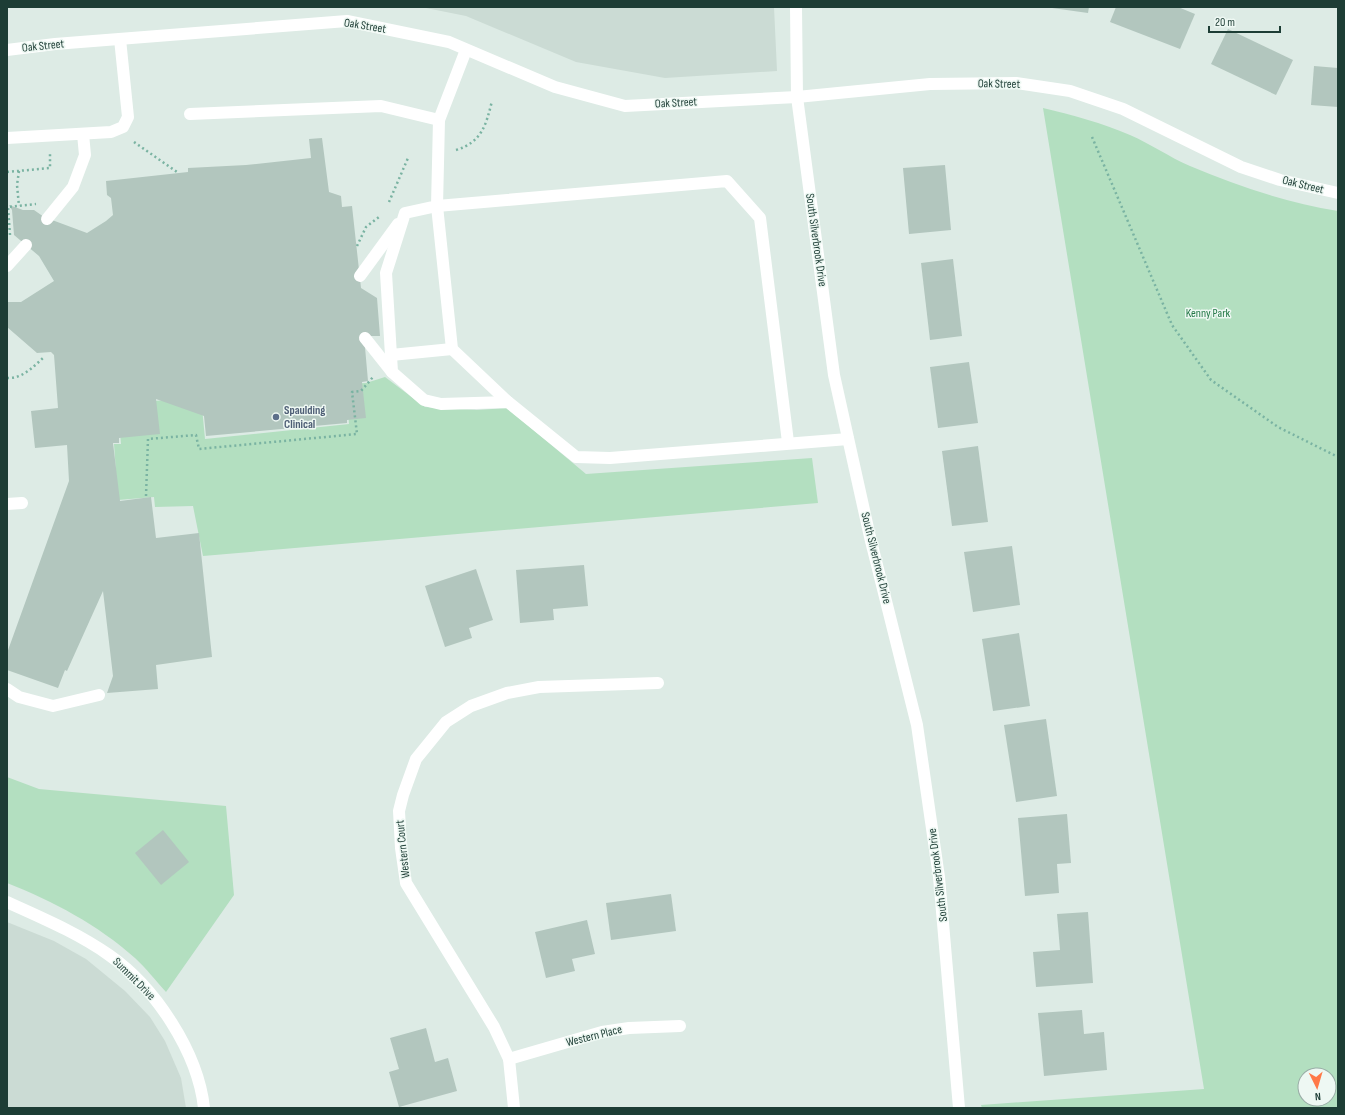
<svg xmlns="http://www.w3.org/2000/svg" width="1345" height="1115" font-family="'Sofia Sans Condensed',sans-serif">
<rect width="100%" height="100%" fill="#ddebe5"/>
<g fill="#cbdbd4">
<polygon points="421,7 774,7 777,71 665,78 576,62 466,16"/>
<polygon points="7,922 54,941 86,959 125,991 150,1017 165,1041 181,1078 186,1108 7,1108"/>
</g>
<g fill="#b3dfc0" fill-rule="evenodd">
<path d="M 1043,108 C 1073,115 1102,123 1130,135 C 1151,144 1169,157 1190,166 C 1238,186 1287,203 1338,211 L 1338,1108 L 982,1108 L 981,1105 L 1204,1089 ZM 1305,1075 L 1329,1075 L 1329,1099 L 1305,1099 Z"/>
<polygon points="385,377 425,407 477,410 507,408 586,474 812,458 818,503 203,556 193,506 155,507 154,497 118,500 114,444 121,444 120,432 154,401 201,397 205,439 349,424 346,384 366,383"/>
<path d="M 7,777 L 39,789 L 226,806 L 234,895 L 166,992 C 156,981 146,968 135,958 C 98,925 53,901 7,883 Z"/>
</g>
<g fill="#b2c6be">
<polygon points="1045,7 1089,7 1088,13"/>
<polygon points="1116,7 1178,7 1195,14 1180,49 1110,22"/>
<polygon points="1228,29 1293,60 1276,95 1211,64"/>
<polygon points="1314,66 1338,68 1338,107 1311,105"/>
<polygon points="322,138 329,192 341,196 342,207 352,206 361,288 377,298 380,336 364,336 368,381 362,382 366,418 347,420 347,423 206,436 204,416 156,399 160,434 119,438 119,443 113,443 120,501 151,497 156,538 199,533 212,657 156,665 158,689 107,693 113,676 103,591 67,671 65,670 58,688 7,670 7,653 69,481 67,445 35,448 31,411 58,408 54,355 51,352 37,353 7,327 7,302 21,302 54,281 39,256 14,235 12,210 9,205 23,210 34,210 44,217 87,233 106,221 113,215 111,198 107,195 106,181 188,172 188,168 246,165 311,158 309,139"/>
<polygon points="945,165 951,230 909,234 903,168"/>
<polygon points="953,259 962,336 930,340 921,263"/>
<polygon points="969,362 978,423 938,428 930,367"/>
<polygon points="978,446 988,522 952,526 942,451"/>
<polygon points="1012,546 1020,605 973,612 964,552"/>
<polygon points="584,565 588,606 553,609 554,620 520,623 516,570"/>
<polygon points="476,569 493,620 469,628 472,638 445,647 425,586"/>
<polygon points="1019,633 1030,706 993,711 982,639"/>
<polygon points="1046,719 1057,796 1016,802 1004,725"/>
<polygon points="1067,814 1071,863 1057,864 1059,893 1025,896 1018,818"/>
<polygon points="163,830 189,862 161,885 135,853"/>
<polygon points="671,894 676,931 611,940 606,903"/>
<polygon points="1088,912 1093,983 1036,987 1033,952 1060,950 1057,914"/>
<polygon points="587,920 595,954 572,959 575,971 546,978 535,932"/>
<polygon points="1082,1010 1084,1034 1104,1032 1107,1070 1044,1076 1038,1013"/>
<polygon points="426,1028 435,1062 448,1058 457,1091 399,1107 389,1072 399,1069 390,1038"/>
</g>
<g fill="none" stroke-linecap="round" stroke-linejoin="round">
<g stroke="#7ab3a2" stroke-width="2.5" stroke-dasharray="2 3" stroke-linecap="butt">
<polyline points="1092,137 1172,325 1211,380 1278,427 1338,457"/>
<polyline points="134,142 177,172"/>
<path d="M 456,150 C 482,142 486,125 492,101"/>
<polyline points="19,171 17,185 19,206"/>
<polyline points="7,172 50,168 50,153"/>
<polyline points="389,202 408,158"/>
<polyline points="10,235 8,207 36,204"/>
<polyline points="357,246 366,227 379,217"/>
<path d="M 7,378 C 22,379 33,367 43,358"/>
<polyline points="146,496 148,439 196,435 199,449 357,434 352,392 361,391 373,377"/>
</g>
<g stroke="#fff" stroke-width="12">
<polyline points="466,50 439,120 437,206 405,213 386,273 392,372 424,400 441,404 508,402 576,457 610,458 848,439"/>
<polyline points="190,114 381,106 439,120"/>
<polyline points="7,138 111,132 123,127 128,117 120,39"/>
<polyline points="47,219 73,187 85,155 83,134"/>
<polyline points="7,266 26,245"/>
<polyline points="360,276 398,224"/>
<polyline points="365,338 392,372"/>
<polyline points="391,355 452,349"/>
<polyline points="508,402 452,349 437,206 727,181 760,218 788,442"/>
<polyline points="7,504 22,503"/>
<polyline points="7,689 19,697 53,706 99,695"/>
</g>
<g stroke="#fff" stroke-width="12">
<polyline points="796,7 797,97 834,375 870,537 917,725 939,877 959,1108"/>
<polyline points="7,50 55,44 347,21 449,42 555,87 625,106 797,97 930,84 1016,83 1070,91 1123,109 1241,167 1280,180 1338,193"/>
<path d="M 7,902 C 42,918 78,933 109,955 C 155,987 198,1052 204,1108"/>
<polyline points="509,1059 602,1032 629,1028 680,1026"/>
<polyline points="514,1108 509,1059 494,1027 406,883 401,848 399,811 403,795 416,759 446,722 471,706 507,693 539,687 658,683"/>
</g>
</g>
<circle fill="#5c6f8a" stroke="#eef8f3" stroke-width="1.5" cx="276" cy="417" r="4"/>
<g text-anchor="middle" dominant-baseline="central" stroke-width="3" stroke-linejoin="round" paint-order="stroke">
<g font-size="12" fill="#1d3d35" stroke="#eef8f3">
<text transform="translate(365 26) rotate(9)">Oak Street</text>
<text transform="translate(43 46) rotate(-6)">Oak Street</text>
<text transform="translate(999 84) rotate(1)">Oak Street</text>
<text transform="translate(676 103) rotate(-3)">Oak Street</text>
<text transform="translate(1303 185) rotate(14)">Oak Street</text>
<text transform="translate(816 240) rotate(82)">South Silverbrook Drive</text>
<text transform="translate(876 558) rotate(76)">South Silverbrook Drive</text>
<text transform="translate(403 849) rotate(-96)">Western Court</text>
<text transform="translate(938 875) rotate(-97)">South Silverbrook Drive</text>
<text transform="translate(134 979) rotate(45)">Summit Drive</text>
<text transform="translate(594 1036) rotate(-14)">Western Place</text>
</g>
<g font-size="12" fill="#237846" stroke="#eef8f3">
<text x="1208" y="313">Kenny Park</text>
</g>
<g font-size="12" font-weight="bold" fill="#4e5e75" stroke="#eef8f3" text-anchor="start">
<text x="284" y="410">Spaulding<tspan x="284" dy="14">Clinical</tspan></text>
</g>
</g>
<rect width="1345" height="1115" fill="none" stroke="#1d3d35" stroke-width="16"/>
<g transform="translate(1317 1087) rotate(175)"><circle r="19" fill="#eef8f3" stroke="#9aada7"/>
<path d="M0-3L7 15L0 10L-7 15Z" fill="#ff7948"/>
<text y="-6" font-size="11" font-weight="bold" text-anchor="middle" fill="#1d3d35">N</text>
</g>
<path d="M1209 26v6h71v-6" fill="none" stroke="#1d3d35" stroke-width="2"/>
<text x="1215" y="26" font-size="12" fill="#1d3d35" stroke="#eef8f3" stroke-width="3" paint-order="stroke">20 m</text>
</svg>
